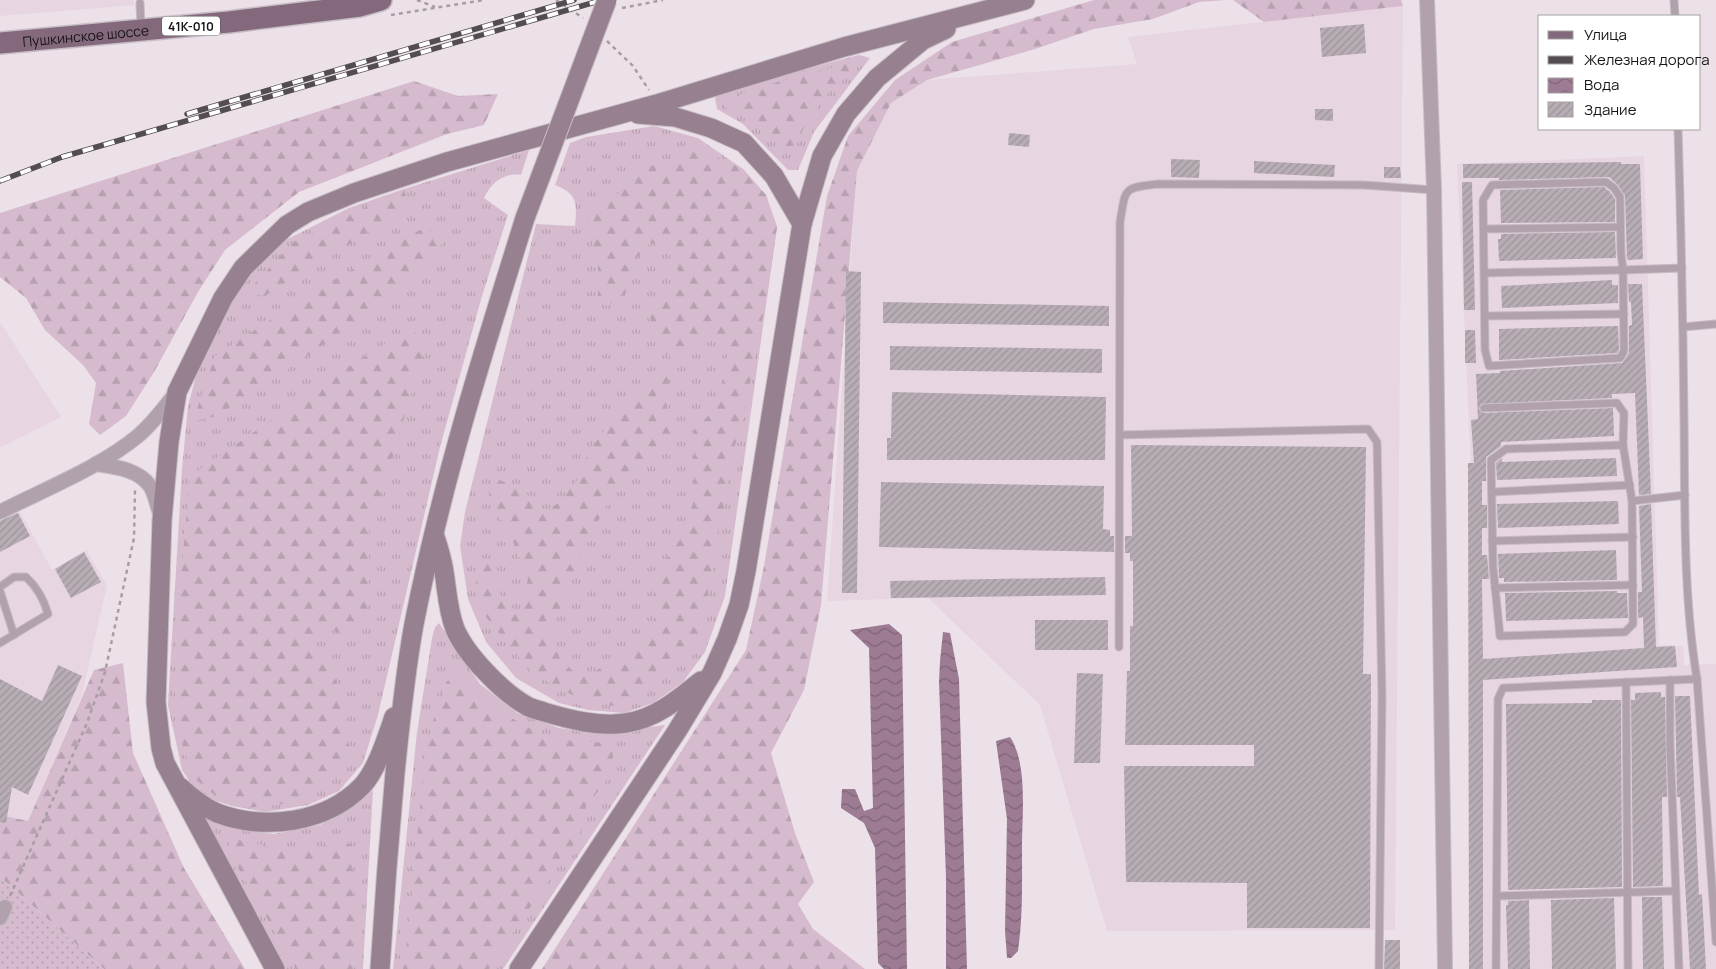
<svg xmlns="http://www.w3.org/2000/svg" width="1716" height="969" font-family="Manrope,sans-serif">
<defs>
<pattern id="grass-tufts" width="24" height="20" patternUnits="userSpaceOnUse" patternTransform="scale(1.25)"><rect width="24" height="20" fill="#d6bbce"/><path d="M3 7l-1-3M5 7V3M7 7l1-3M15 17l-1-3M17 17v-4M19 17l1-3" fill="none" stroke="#b7a0b0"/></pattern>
<pattern id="forest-firs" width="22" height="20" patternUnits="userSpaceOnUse" patternTransform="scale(1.25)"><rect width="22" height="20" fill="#d6bbce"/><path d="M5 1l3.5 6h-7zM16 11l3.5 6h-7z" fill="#b7a0b0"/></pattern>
<pattern id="garden-dots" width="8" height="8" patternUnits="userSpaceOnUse" patternTransform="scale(1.25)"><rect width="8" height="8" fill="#d6bbce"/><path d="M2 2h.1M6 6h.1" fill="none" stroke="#b7a0b0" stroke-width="1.8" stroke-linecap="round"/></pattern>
<pattern id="water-waves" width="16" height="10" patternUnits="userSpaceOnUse" patternTransform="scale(1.25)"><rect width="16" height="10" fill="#9c7b93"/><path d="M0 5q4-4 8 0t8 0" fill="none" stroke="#7e6477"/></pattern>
<pattern id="building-hatch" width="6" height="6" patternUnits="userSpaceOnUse" patternTransform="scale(1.25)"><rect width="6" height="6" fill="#b8adb5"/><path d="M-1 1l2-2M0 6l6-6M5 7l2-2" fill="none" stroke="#9d949b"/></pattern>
</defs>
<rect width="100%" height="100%" fill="#ece1e9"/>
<g fill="#e7d5e2">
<polygon points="0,0 134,0 134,5 0,16"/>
<polygon points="1403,6 1395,930 1107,931 1040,705 928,598 827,601 857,171 891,103 927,80 1137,64 1128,37"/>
<polygon points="1644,156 1659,645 1683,646 1684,665 1716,664 1716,969 1475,969 1471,467 1457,164"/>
<polygon points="0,322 61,417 0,448"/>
<polygon points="18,508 52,570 86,550 107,585 82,695 28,821 0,815 0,517"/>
</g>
<g fill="url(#grass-tufts)">
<polygon points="859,55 870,58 814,132 798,170 788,170 743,124 717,109 715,98 721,91"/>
<path d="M 654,126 L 698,138 L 743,169 L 766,195 L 777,227 L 725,596 L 705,652 L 683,682 L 653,703 L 624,713 L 588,710 L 559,703 L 516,678 L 486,642 L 468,599 L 460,546 L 465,512 L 536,224 L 575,226 C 577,204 578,194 555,185 L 570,143 L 586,137 Z"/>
<path d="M 529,150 L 521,175 C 504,172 491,183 484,198 L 508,215 L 482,296 L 440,447 L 378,715 L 363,763 L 339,791 L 308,805 L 265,812 L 232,806 L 211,799 L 193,786 L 182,770 L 168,705 L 182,469 L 188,406 L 196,376 L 225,307 L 274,246 L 349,208 L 404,189 Z"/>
<polygon points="439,623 480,684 517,713 559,728 600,734 665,725 503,969 393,969 417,732 432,638 435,627"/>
<polygon points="373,790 363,969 284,969 206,819 241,830 274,834 320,825 358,803"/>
</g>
<g fill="url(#forest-firs)">
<polygon points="1094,0 1226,0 1199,2 1153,19 1094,29 1035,49 927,80 891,103 857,171 821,605 804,690 771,753 795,833 814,882 798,904 813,929 865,969 542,969 746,650 764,566 827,196 848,136 895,80 952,42"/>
<polygon points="1233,0 1401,0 1403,6 1264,22"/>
<polygon points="853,62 851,73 825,96 805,125 796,145 782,147 734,110 723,107 726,100 770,84"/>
<polygon points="414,81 458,96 498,94 484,125 447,134 299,192 225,250 198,292 154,372 126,416 100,435 89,424 96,383 83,365 45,330 26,298 0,277 0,213"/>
<path d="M 701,150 L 743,169 L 766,195 L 777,227 L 768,290 L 746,406 L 735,445 L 700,634 L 675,669 L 643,697 L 614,706 L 578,698 L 533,674 L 486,617 L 476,592 L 476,566 L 490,560 L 495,581 L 506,607 L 521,610 L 528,579 L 510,534 L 499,516 L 490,499 L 488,485 L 499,480 C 521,487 529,494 544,512 L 557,504 L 576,482 L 589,452 L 611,420 L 650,380 L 670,372 L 665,409 L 677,428 L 622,478 L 584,546 L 551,634 L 560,658 L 574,672 L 594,672 L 656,632 L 654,603 L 660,568 L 683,535 L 694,500 L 694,430 L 709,415 L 723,381 L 730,335 L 703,336 L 689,353 L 670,357 L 655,339 L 650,315 L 665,296 L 679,272 L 674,248 L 650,243 L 634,261 L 625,294 L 606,306 L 598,295 L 598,257 L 586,220 L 599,204 L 610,201 L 645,169 L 681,153 Z"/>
<polygon points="404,189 408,205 393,219 311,266 265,296 247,292 293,242"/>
<polygon points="425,227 443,242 428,266 309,355 217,416 193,421 215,356 313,292"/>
<polygon points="412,327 425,349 369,533 369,603 357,641 330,629 311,618 319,653 336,681 345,714 350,755 338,776 309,799 277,805 244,808 217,797 193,777 183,747 175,701 181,576 190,476 360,359"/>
<polygon points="123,663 133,753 184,868 245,969 104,969 0,877 0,815 28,821 94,670"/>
<path d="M 456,676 C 483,698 509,720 542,734 C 562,742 592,742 614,743 L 611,775 L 586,806 L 581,835 L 553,873 L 489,969 L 403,969 L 410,921 L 412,887 L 425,759 L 431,726 L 444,693 L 446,682 Z"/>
<polygon points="230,838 295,852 339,843 351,844 357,930 353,969 296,969 228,850"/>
</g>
<polygon fill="url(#garden-dots)" points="0,877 104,969 0,969"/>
<g fill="url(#water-waves)">
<polygon points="889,624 902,635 907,969 884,969 878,963 875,848 864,823 841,808 842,789 855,789 864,811 873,808 869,648 850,630"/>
<polygon points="943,632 950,633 959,679 967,969 946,969 946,878 939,682 940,661"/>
<path d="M 1010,737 C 1028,764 1022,815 1022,847 C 1022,882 1023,916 1018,951 L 1011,958 L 1007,958 L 1005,931 L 1007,819 L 996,741 Z"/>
</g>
<g fill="url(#building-hatch)">
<polygon points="1364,24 1366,53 1322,57 1320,28"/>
<polygon points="1315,109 1333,109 1333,121 1315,120"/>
<polygon points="1009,133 1030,135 1029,147 1008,145"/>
<polygon points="1171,159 1200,160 1199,178 1171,177"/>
<polygon points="1254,161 1335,165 1334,177 1254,173"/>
<polygon points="1621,162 1621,164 1640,164 1643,259 1628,260 1627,258 1625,196 1618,185 1609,177 1499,180 1499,178 1463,178 1463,164"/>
<polygon points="1384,167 1400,167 1401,178 1384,178"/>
<polygon points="1462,182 1472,182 1475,310 1464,310"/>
<polygon points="1604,187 1610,192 1615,199 1615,222 1501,223 1500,190"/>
<polygon points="1615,232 1616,258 1499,261 1498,239 1501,239 1501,234"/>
<polygon points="846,271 861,272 857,593 842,593"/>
<polygon points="1612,280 1612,285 1618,285 1618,303 1502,308 1501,286"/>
<polygon points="1628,284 1642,284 1651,494 1639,495 1635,393 1612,394 1612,398 1481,404 1479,410 1484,413 1613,408 1614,436 1501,442 1501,446 1486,457 1486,481 1482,481 1482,505 1487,505 1487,528 1482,528 1482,555 1487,555 1489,579 1482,579 1483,659 1644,648 1643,617 1638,618 1638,592 1642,592 1639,506 1651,504 1656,647 1675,646 1677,667 1483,680 1483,969 1469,969 1468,463 1474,463 1471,420 1478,419 1476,374 1500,373 1500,371 1622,363 1629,353 1629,326 1632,325 1631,302 1629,302"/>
<polygon points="883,302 1109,306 1109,326 883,323"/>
<polygon points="1618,326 1619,350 1617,353 1499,360 1499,329"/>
<polygon points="1465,330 1475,330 1476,363 1465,363"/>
<polygon points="890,346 1102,349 1102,373 890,370"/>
<polygon points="892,392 1106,397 1105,460 887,460 887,438 891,438"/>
<polygon points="1131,445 1366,447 1363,674 1371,674 1370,928 1247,928 1247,883 1126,882 1124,766 1254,766 1254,745 1125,745 1127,671 1130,671 1130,626 1133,626 1133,561 1130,561 1130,553 1125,553 1125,536 1132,536"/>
<polygon points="1502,458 1502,462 1616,458 1617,476 1497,480 1496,463"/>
<polygon points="881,482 1104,486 1103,529 1110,530 1110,536 1114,536 1114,552 879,547"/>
<polygon points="1618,501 1619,524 1498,528 1497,504"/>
<polygon points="18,513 30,536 0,552 0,521"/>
<polygon points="1616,550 1617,580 1504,582 1504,578 1499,578 1498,554"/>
<polygon points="84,552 101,582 71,598 55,569"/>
<polygon points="1105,577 1106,595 891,598 890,581"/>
<polygon points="1617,591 1617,593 1627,593 1628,618 1506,621 1505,593"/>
<rect x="1035" y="620" width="73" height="30"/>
<polygon points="58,665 82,676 28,795 12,787 6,823 0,822 0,679 42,701"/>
<polygon points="1077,673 1103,674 1100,763 1074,763"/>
<polygon points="1661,692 1661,697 1665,697 1667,797 1662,797 1663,886 1633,887 1631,700 1635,700 1635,693"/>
<polygon points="1675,696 1690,696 1699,895 1702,894 1706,969 1690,969 1680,797 1677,797"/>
<polygon points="1592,700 1621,700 1622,887 1508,890 1506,704 1592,703"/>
<polygon points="1642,897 1662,897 1664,969 1643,969"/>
<polygon points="1614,898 1616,969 1552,969 1551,900"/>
<polygon points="1529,900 1530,969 1508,969 1506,905 1508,905 1508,901"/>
<polygon points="1385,940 1400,940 1400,969 1384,969"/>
</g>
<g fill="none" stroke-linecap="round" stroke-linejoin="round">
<g stroke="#c6bcc3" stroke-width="9">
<g id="lane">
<polyline points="1674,0 1675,16"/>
<polyline points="140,3 141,28"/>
<polyline points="1484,229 1620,227"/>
<polyline points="1484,273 1623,270 1624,351 1620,358 1489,366 1485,350 1483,200 1492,185 1606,182 1614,188 1620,197 1621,253 1623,270 1682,268"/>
<polyline points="1485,316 1624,314"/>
<polyline points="1683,327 1716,324"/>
<polyline points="1484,408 1617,403 1624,413 1623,445"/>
<polyline points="1120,435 1368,429 1377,442 1382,697 1379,969"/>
<polyline points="1492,492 1630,485"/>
<polyline points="1632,501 1623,445 1506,449 1491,460 1493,567 1500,636 1625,632 1633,624 1632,501 1685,495"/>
<polyline points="1492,541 1633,537"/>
<path d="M 0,587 L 14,577 L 26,577 C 37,587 44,600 48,614 L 0,643"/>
<polyline points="1495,588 1633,585"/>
<polyline points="0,591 14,635"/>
<path d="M 1119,647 L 1120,222 C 1126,188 1122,188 1158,184 L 1364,185 L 1434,190"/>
<polyline points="1697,679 1716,942"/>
<polyline points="1670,680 1670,744 1679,969"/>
<polyline points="1626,682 1628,969"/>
<polyline points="1497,896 1675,891"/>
<path d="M 1496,969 L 1498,699 L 1503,688 L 1697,679 C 1683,594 1685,506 1684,419 C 1683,322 1681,226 1678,129"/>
</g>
</g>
<g stroke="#c6bcc3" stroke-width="16">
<g id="street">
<polyline points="1427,0 1434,190 1445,969"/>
<path d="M 96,464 C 115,467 138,469 150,486 C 155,493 157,507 161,516"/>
<path d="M 0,512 C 45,489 101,467 139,435 C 153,423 164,408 175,394"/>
<polyline points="0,918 5,907"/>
</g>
</g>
<g stroke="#c6bcc3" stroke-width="21">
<g id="secondary">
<polyline points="638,114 675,117 711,128 744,143 774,176 802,224"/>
<path d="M 435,537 C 438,546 441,556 443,566 C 447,587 447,608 455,629 C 466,655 502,692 527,706 C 532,709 539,710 544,712 C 571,720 599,727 626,723 C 655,719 679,699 701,681"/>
<path d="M 180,787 C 191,797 203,807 217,813 C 265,831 326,823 362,786 C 377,770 387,737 394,717"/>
<polyline points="275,969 165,763 161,748 156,702 162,520 169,442 177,392 223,298 243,268 287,225 308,212 354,193 447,162 657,104 844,47 1025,0"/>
<path d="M 380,969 C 384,903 389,838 395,773 C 400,723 405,673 414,624 C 441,486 483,352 525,218"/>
<polyline points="519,969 677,731 712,673 727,639 739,605 746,571 802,224 822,156 846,114 877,78 923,40 946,29"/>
</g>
</g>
<g stroke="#c6bcc3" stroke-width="24">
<g id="primary">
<path id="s1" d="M 0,43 L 229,22 L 360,6 L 381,0"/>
</g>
</g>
<g stroke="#a79ea4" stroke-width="2.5" stroke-dasharray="4 4" stroke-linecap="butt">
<polyline points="417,0 435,7"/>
<polyline points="556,0 583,18"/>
<polyline points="622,8 663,0"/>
<polyline points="391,15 484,0"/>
<polyline points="607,41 633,66 649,90"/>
<polyline points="10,896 87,723 105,672 134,538 135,490"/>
</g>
<use href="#lane" stroke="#b1a1ac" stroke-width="7"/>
<use href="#street" stroke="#b1a1ac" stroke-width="14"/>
<use href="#secondary" stroke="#978090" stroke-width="19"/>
<use href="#primary" stroke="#84697d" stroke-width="21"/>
<g stroke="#534d52" stroke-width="5.5">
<g id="rail">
<polyline points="187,114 574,0"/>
<polyline points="0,181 62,157 602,0"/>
</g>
</g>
<use href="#rail" stroke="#fff" stroke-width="4" stroke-dasharray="11" stroke-linecap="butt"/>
<g stroke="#c6bcc3" stroke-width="21" stroke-linecap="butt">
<polyline id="secondary-bridge" points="525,218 607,0"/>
</g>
<use href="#secondary-bridge" stroke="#978090" stroke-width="19"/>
</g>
<g text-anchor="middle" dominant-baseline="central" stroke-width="4" stroke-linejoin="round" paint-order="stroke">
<rect fill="#fff" stroke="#5d5a5d" stroke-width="1" x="162" y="16.5" width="58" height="19" rx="4"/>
<g font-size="12" font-weight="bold" fill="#181417">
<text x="191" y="26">41К-010</text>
</g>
<g font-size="14" fill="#181417" stroke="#fff">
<text stroke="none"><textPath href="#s1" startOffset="86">Пушкинское шоссе</textPath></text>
</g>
</g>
<rect x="1538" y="15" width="162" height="115" fill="#ffffff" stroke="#a3a1a2"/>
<rect x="1548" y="31" width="25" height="8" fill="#84697d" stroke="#a3a1a2"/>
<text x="1584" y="40" font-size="15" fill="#181417">Улица</text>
<rect x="1548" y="56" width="25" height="8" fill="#534d52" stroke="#a3a1a2"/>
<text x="1584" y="65" font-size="15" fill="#181417">Железная дорога</text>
<rect x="1548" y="78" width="25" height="15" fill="url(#water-waves)" stroke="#a3a1a2"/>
<text x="1584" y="90" font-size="15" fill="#181417">Вода</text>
<rect x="1548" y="102" width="25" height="15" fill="url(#building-hatch)" stroke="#a3a1a2"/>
<text x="1584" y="115" font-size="15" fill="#181417">Здание</text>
</svg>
